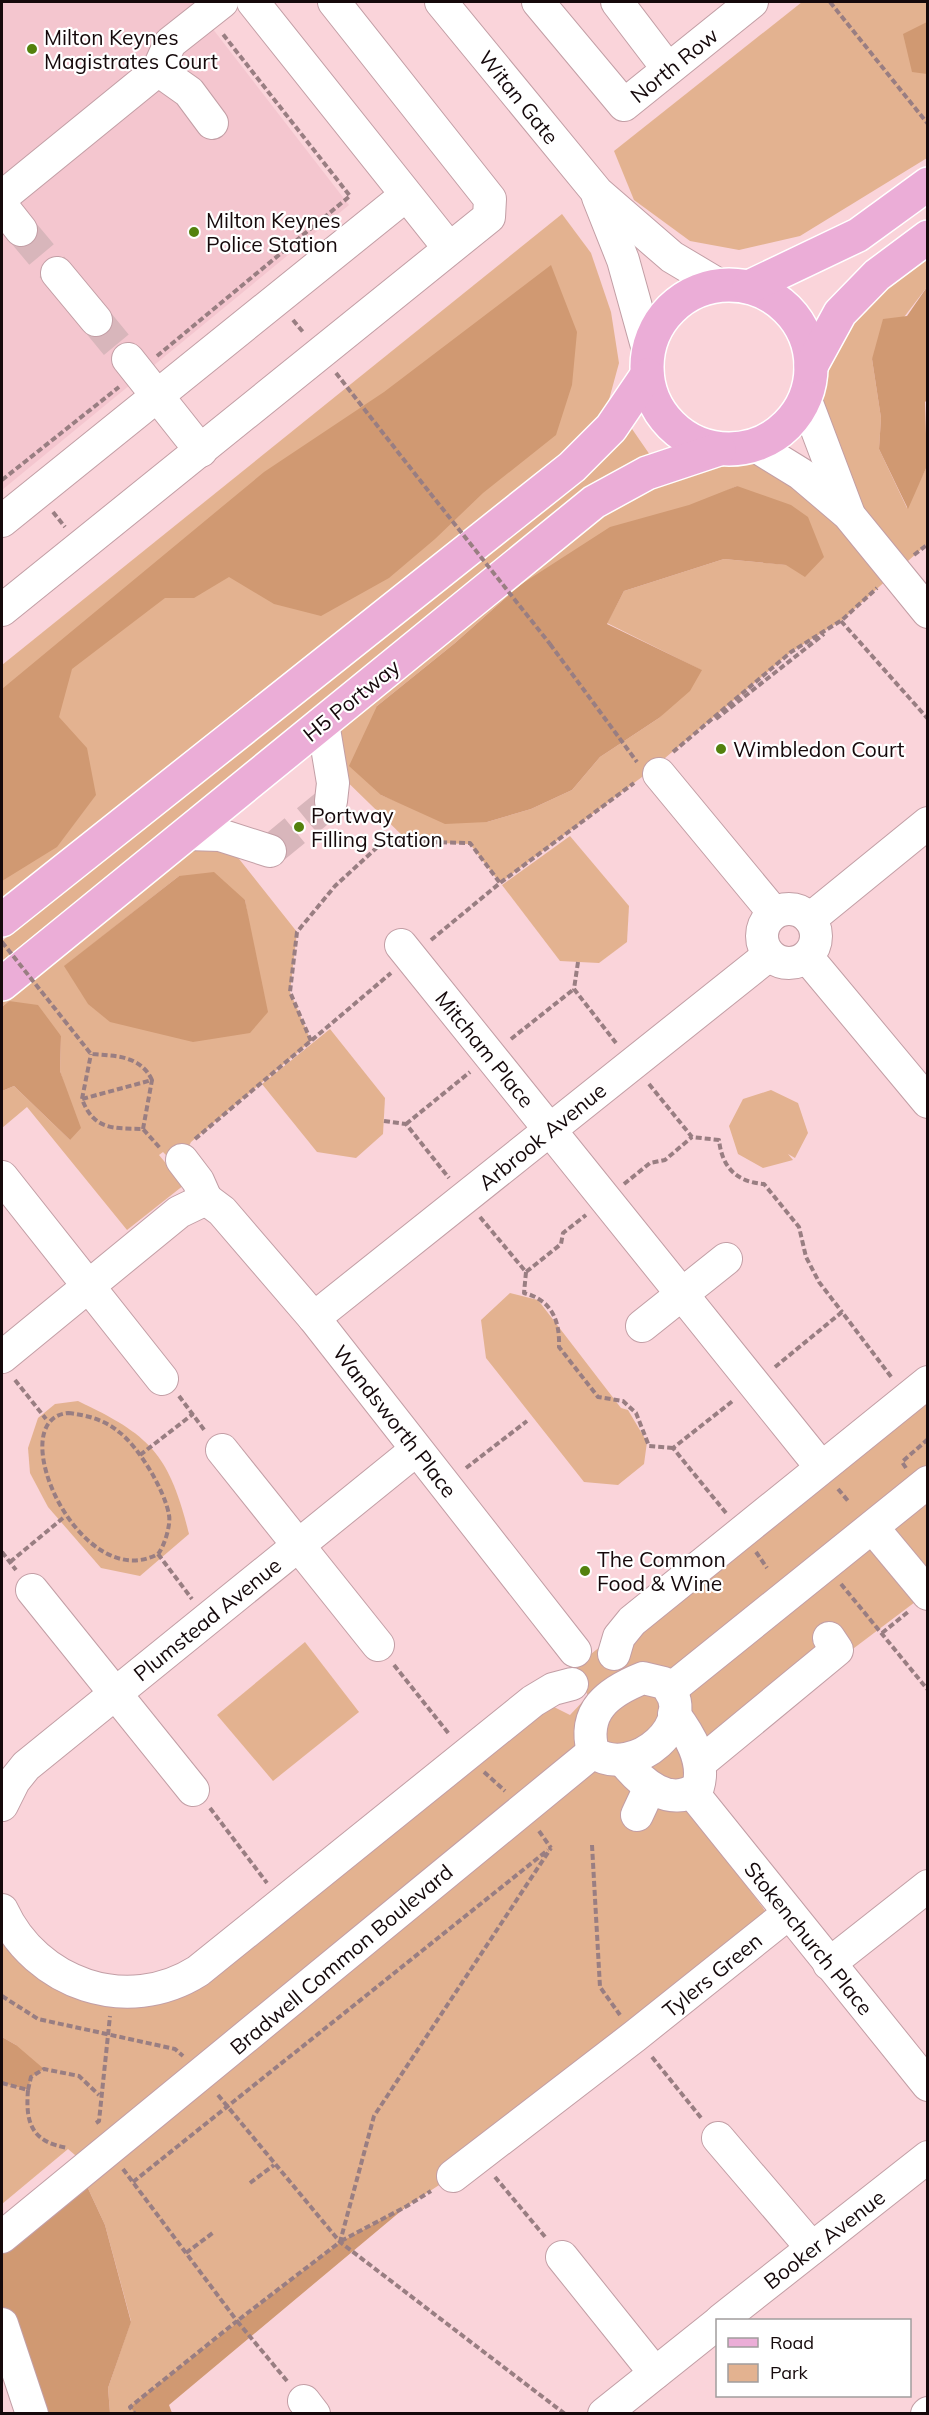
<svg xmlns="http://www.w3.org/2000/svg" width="929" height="2415" font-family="Mulish,sans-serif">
<rect width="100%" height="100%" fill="#fad4da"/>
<polygon fill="#f4c6cf" points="2,2 192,2 349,205 2,490"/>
<g fill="#e3b290" fill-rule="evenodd">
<polygon points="802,2 927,2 927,158 800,236 739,250 690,241 634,200 614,151"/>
<polygon points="562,214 591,253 611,312 619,363 607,407 569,455 2,906 2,665"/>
<path d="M 927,237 L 927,287 L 872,359 L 881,418 L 879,449 L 907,508 L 927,466 L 927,544 L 842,620 L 791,652 L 646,774 L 500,883 L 470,844 L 409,842 L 329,764 L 323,723 L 594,502 L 719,449 L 754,445 L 847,513 L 805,398 L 811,366 ZM 737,486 L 787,565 L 724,559 L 624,591 L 607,623 L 701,670 L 659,718 L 600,757 L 572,790 L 531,809 L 487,822 L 403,804 L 381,795 L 377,706 L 455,643 L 520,585 Z"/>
<polygon points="630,426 650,455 249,763 2,961 2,941 608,456"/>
<path d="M 187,834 L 220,835 L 297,932 L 290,992 L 311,1041 L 191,1142 L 182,1160 L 170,1159 L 163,1152 L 159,1155 L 184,1185 L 127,1230 L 27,1107 L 2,1128 L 2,1091 L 14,1086 L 70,1140 L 68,1097 L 60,1071 L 61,1036 L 9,1001 L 2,1007 L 2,984 ZM 179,876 L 245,900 L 254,954 L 65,966 Z"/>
<polygon points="570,836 629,906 627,942 599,963 560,961 502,885"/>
<polygon points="330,1029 385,1098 383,1134 356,1158 317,1152 262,1084"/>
<polygon points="771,1090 798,1103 808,1133 795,1158 788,1154 793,1160 763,1168 738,1154 729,1126 743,1099"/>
<polygon points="510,1293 538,1300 621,1408 628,1410 647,1442 644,1464 618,1485 584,1482 486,1358 481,1320"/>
<polygon points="927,1387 927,1593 690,1772 674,1789 769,1916 453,2176 407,2206 340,2242 131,2407 135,2413 110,2413 108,2388 131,2321 105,2225 85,2182 89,2167 68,2149 2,2204 2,2083 28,2090 16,2045 2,2037 2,1928 131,2001 552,1706 570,1715 588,1696 578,1674 577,1666 585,1656 591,1654"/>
<path d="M 78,1401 C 152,1436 169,1455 189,1534 L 140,1576 L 101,1568 L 48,1507 L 30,1473 L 28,1448 L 38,1418 L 55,1404 Z"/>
<polygon points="305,1642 359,1712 273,1781 217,1715"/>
</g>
<g fill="#d09972">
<polygon points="927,22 927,74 912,72 903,34"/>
<polygon points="551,265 577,332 572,385 556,435 483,493 435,539 389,578 321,616 274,604 229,577 194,598 165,598 72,669 59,717 87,748 96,795 57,847 2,881 2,689 264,472 384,392"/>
<polygon points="927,287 928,399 925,402 927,466 908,509 879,449 881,418 872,359 883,319 907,316"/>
<polygon points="737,486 791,505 808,517 824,557 805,577 786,565 724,559 624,591 607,624 702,670 690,691 659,718 600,757 572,790 531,809 487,822 445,824 381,795 349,766 377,706 455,643 520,585 610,527 689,505"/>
<polygon points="214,872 245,900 268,1012 250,1033 193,1042 110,1022 88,1004 64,966 179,876"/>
<polygon points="9,1001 38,1005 61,1036 60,1071 81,1128 70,1140 14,1086 2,1091 2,1007"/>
<polygon points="2,2037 16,2045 44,2069 31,2077 28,2090 2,2083"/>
<polygon points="85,2182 105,2225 131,2322 108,2388 110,2413 30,2413 2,2330 2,2251"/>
<polygon points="407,2206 169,2405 172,2413 135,2413 130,2407 340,2242"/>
</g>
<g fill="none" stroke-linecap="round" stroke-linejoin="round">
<g stroke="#d8b6bb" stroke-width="32" stroke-dasharray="32 16" stroke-linecap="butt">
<polyline points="21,230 57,273"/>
<polyline points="96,320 128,359"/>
<polyline points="270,851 331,801"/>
</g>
<g stroke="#c29ea5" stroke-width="34">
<g id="minor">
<polyline points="253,2 449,248"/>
<polyline points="441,2 597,192 672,257 719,285"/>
<polyline points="538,2 624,105 752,2"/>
<polyline points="617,2 668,69"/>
<polyline points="158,70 189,92 212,123"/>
<polyline points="2,197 158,70 170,43 222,2"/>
<polyline points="598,197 623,260 648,350"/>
<polyline points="2,206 21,230"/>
<polyline points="57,273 96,320"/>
<polyline points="128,359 201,451"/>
<polyline points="805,398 848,512"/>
<polyline points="754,445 801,474 848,514 928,612"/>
<polyline points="2,521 405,196"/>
<polyline points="2,610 489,217 490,199 334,2"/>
<polyline points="323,723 333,783 331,801"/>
<polyline points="659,774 774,913"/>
<polyline points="187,834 220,835 270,851"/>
<circle cx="789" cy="936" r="27"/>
<polyline points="810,919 928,823"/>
<polyline points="401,945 821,1467"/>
<polyline points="807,957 928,1102"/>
<polyline points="182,1160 198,1181 206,1199"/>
<polyline points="2,1177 162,1379"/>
<polyline points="206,1199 222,1211 314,1318 575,1651"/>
<polyline points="314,1318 769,955"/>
<polyline points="642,1326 726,1259"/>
<polyline points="2,1357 179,1212 206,1199"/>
<polyline points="222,1450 378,1645"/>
<polyline points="873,1528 928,1594"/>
<polyline points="32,1590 193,1790"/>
<polyline points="614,1654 619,1637 632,1621 928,1382"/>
<path d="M 643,1678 L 664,1683 C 703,1721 633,1781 593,1752 C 582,1711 608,1692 643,1678 Z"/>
<polyline points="671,1689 928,1482"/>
<path d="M 623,1760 C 640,1782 671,1810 698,1787 C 706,1761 689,1734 674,1714"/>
<polyline points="700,1763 837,1650 829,1638"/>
<polyline points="692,1792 928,2085"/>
<polyline points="2,1805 14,1781 26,1766 416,1450"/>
<polyline points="637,1815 650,1787"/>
<path d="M 2,1910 C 36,1984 127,2016 198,1971 L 533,1701 L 553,1689 L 572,1684"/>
<polyline points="829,1964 928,1886"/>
<polyline points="718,2138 812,2248"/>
<polyline points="453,2176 635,2036 789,1913"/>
<polyline points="2,2237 593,1752"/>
<polyline points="562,2257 655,2373"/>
<polyline points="721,2320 928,2157"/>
<polyline points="2,2324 32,2414"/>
<polyline points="304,2401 314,2414"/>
<polyline points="604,2414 718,2323"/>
<polyline points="927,2414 928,2413"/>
</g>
</g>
<g stroke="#fff" stroke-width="36">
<g id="major">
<circle cx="729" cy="367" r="82"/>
<polyline points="749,287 858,235 928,184"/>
<polyline points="811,366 840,313 877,275 928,237"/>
<polyline points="2,920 572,467 611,428 647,375"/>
<polyline points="2,984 594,502 647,473 719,449"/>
</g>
</g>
<g stroke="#997e82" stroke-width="4" stroke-dasharray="6 3" stroke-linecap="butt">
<polyline points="830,2 928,124"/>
<polyline points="293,320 303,332"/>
<polyline points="157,356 350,196 222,33"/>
<polyline points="336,373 430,493"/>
<polyline points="2,480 119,387"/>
<polyline points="53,512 65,527"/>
<polyline points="914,555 928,544"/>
<polyline points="841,621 928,719"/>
<polyline points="550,644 637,762"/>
<polyline points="716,719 824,634"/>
<polyline points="673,752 791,652 842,620 877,588"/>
<polyline points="431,940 500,883 634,783"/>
<polyline points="578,962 574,989 616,1043"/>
<path d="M 64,1020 L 91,1054 C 115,1056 140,1055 152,1080 L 82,1099 C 94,1131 114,1128 143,1129 L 160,1148"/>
<polyline points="511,1039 574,989"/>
<polyline points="311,1041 290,992 297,932 335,886 384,841 470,843 500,883"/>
<path d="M 649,1084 L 692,1137 L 719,1140 C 722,1167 736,1182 764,1184 L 799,1227 L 806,1257 L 819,1282 L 842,1312"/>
<polyline points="82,1099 91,1054"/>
<polyline points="384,1121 406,1124 449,1178"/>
<polyline points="406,1124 470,1072"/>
<polyline points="143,1129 152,1080"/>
<polyline points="195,1139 391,973"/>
<polyline points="624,1184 650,1163 665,1160 692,1137"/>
<polyline points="480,1217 526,1272 561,1244 563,1233 586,1215"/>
<path d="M 526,1272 L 524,1293 C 552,1300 560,1321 559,1347 L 598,1397 L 623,1401 L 636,1413 L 649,1446 L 673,1448"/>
<polyline points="775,1367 842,1312 892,1378"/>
<polyline points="15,1380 46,1419"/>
<polyline points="179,1396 205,1431"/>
<path d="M 68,1413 C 87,1415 105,1420 119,1432 C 139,1447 165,1491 169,1515 C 171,1525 164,1547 158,1554 C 80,1596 0,1419 68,1413 Z"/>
<polyline points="140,1455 193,1414"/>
<polyline points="466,1468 527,1421"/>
<polyline points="906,1468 902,1462 928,1439"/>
<polyline points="838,1489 849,1502"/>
<polyline points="726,1513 673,1448 734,1400"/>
<polyline points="2,1552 16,1570"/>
<polyline points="756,1552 767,1568"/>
<polyline points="158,1554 192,1599"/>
<polyline points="10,1562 63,1518"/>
<polyline points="841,1584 928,1690"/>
<polyline points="882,1633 908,1612"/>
<polyline points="394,1665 449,1734"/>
<polyline points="484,1772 505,1791"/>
<polyline points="210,1808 267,1883"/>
<polyline points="539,1831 551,1848"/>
<polyline points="592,1845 600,1987 620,2015"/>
<polyline points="2,1996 38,2019 175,2049 183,2056"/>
<polyline points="652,2057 702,2119"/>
<path d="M 2,2083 L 28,2090 C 25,2125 33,2142 68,2148"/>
<polyline points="28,2090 31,2077 44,2069 79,2076 99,2095"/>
<polyline points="218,2095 340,2242 565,2414"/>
<polyline points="96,2123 99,2121 110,2016"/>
<polyline points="123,2169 237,2321 130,2407 135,2414"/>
<polyline points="495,2177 546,2238"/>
<polyline points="133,2182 548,1850"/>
<polyline points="250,2183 274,2165"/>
<polyline points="341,2241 407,2206 431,2191"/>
<polyline points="186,2253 214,2232"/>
<polyline points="287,2381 237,2321 340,2242 374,2116 551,1848"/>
</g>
<use href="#minor" stroke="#fff" stroke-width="32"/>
<use href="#major" stroke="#ebadd7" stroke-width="33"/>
<g stroke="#997e82" stroke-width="4" stroke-dasharray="6 3" stroke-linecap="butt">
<polyline points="430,493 550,644"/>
<polyline points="2,942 64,1020"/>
</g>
</g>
<g fill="#53810d" stroke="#fff" stroke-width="2">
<circle cx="32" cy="49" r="6"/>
<circle cx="194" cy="232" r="6"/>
<circle cx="721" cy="749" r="6"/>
<circle cx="299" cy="827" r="6"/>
<circle cx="585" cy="1571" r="6"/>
</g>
<g text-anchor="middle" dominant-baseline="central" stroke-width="4.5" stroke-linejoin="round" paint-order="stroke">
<g font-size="21" fill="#15090b" stroke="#fff" text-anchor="start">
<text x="44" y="37">Milton Keynes<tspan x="44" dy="24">Magistrates Court</tspan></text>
<text x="206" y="220">Milton Keynes<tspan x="206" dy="24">Police Station</tspan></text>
<text x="733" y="749">Wimbledon Court</text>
<text x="311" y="815">Portway<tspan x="311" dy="24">Filling Station</tspan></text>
<text x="597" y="1559">The Common<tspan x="597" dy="24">Food &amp; Wine</tspan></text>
</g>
<g font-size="21" fill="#15090b" stroke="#fff">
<text transform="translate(674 65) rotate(-39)">North Row</text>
<text transform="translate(519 97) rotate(51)">Witan Gate</text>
<text transform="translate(351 700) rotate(-39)">H5 Portway</text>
<text transform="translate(485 1049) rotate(51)">Mitcham Place</text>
<text transform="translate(542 1136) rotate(-39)">Arbrook Avenue</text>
<text transform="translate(395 1421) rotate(52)">Wandsworth Place</text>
<text transform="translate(207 1619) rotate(-39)">Plumstead Avenue</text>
<text transform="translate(809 1938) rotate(51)">Stokenchurch Place</text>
<text transform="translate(341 1959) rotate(-40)">Bradwell Common Boulevard</text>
<text transform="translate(712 1975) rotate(-39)">Tylers Green</text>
<text transform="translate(824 2239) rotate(-38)">Booker Avenue</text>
</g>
</g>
<rect width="929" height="2415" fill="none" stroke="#15090b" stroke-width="6"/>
<rect x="716" y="2319" width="195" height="78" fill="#ffffff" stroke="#a19d9d" stroke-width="1.5"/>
<rect x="728" y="2338" width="30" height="9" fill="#ebadd7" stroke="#a19d9d" stroke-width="1.5"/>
<text x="770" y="2349" font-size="18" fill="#15090b">Road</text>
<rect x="728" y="2364" width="30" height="18" fill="#e3b290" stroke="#a19d9d" stroke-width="1.5"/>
<text x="770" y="2379" font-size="18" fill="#15090b">Park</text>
</svg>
